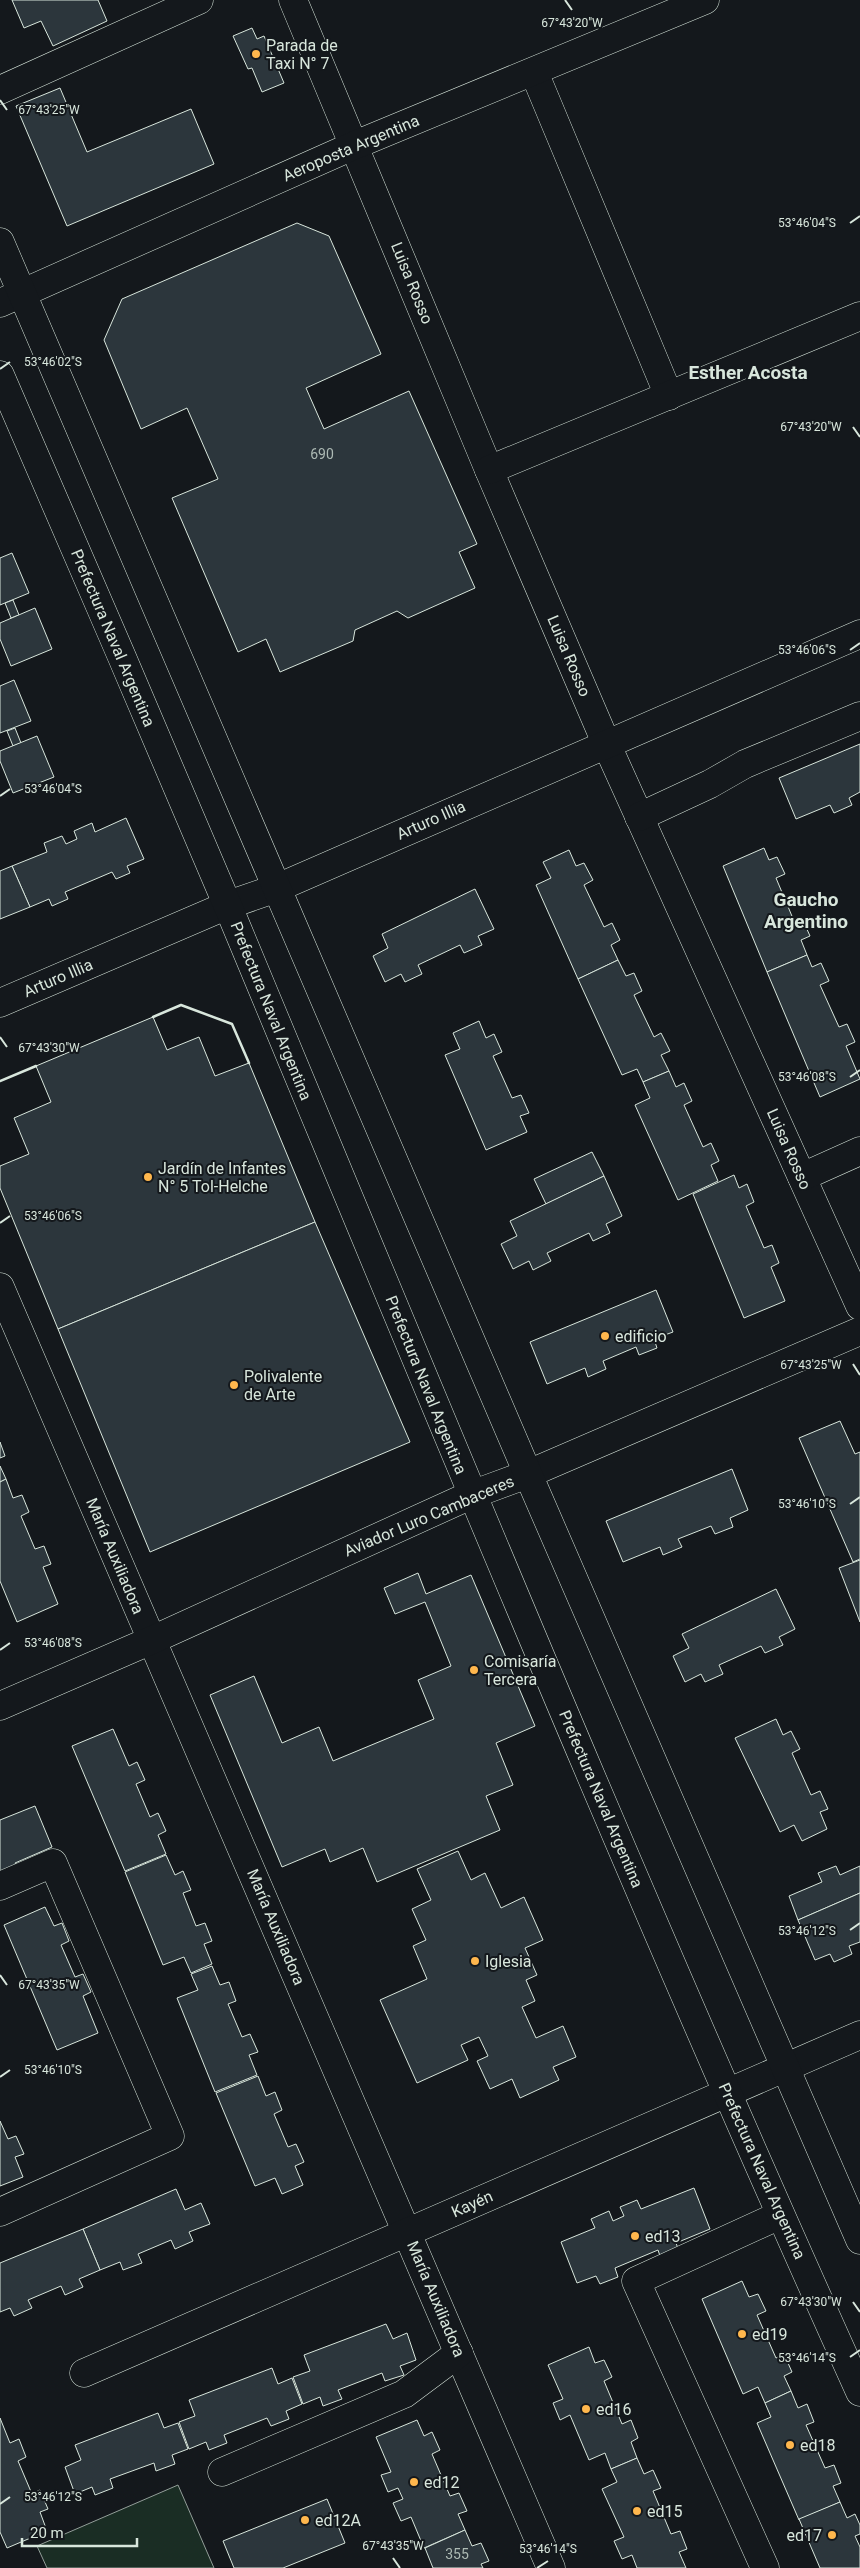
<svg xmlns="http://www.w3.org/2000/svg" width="860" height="2568" font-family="Roboto,sans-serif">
<rect width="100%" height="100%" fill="#14181c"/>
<polygon fill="#1a2d24" stroke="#939e99" points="178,2485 214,2568 47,2568 37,2546"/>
<g fill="#2c363c" stroke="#d8e6dc">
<polygon points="12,0 98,0 107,21 53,46 41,21 24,28"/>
<polygon points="252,28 257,39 264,36 284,83 262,92 252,68 248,69 233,36"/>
<polygon points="60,88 87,152 191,109 214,164 67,226 16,106"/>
<polygon points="297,223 329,236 381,354 306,388 324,429 409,391 477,544 459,552 475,588 408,618 397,611 355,630 353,641 280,672 266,639 238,652 172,498 218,479 187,408 141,429 104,340 122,299"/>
<polygon points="12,553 29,593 0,605 0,558"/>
<polygon points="13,600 19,615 11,618 5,603"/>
<polygon points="35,608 52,649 11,666 0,639 0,623"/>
<polygon points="14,680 31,721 0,733 0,686"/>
<polygon points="15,728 21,743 13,746 7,731"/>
<polygon points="37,736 54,777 13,793 0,761 0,751"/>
<polygon points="860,744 860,792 849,798 852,805 834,813 830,805 796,819 779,778"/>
<polygon points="126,818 144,859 127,866 130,873 116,879 112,872 65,892 68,899 52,906 49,899 30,907 12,866 47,852 44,843 62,836 66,844 77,839 74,831 92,823 95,832"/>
<polygon points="764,848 769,860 777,857 785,874 776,878 794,921 802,918 810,936 801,940 807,955 767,972 723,866"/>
<polygon points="569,850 576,866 584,863 593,880 584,885 604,927 612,923 620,940 611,945 618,960 578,979 536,885 551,878 543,862"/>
<polygon points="12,866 30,907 0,919 0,871"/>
<polygon points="475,889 494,929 478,936 482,945 464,953 460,945 418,965 422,974 405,982 401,974 385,982 373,956 388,948 382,934"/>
<polygon points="807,955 812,967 821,963 829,981 820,985 839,1027 847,1024 855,1042 846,1046 860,1079 820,1097 767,972"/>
<polygon points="618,960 626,976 634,973 642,991 634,995 654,1037 661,1033 670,1051 661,1055 669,1071 643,1082 637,1069 622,1075 578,979"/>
<polygon points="153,1017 167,1050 199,1037 215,1076 249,1063 315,1222 58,1329 0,1188 0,1166 29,1154 14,1118 51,1102 36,1066"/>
<polygon points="479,1021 486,1038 494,1034 502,1052 493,1056 512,1098 521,1095 529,1113 520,1116 527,1132 486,1150 445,1055 460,1049 453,1033"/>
<polygon points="669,1071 676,1087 684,1083 692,1101 684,1105 703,1147 711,1143 719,1161 711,1165 718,1181 678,1200 635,1105 650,1098 643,1082"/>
<polygon points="592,1152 604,1176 546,1204 534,1179"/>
<polygon points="734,1175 739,1188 747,1184 754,1202 746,1206 764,1248 772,1245 779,1263 771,1267 785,1301 744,1318 693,1194"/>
<polygon points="604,1176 622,1216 606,1224 610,1233 593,1241 589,1233 547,1253 551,1261 533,1270 529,1261 513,1269 501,1244 517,1236 510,1221"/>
<polygon points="315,1222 410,1442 150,1552 58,1329"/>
<polygon points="656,1290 673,1332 654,1339 657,1348 639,1355 636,1347 603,1361 606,1369 588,1377 585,1368 547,1384 530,1342"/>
<polygon points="840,1421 855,1454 860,1452 860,1559 853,1562 799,1438"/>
<polygon points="0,1442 5,1456 0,1458"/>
<polygon points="0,1466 6,1479 0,1482"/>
<polygon points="732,1469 748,1510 730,1518 733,1527 715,1534 711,1526 678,1539 682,1547 663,1555 660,1547 623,1562 606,1521"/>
<polygon points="6,1479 13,1498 22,1495 29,1512 21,1516 35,1549 44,1546 51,1564 43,1567 58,1604 17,1622 0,1581 0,1482"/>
<polygon points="860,1560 860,1622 839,1568"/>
<polygon points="418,1573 426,1594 471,1575 535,1726 496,1743 513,1785 486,1796 500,1830 377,1882 363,1848 330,1862 325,1849 282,1867 210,1695 254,1676 282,1743 319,1727 333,1761 434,1719 418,1680 451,1666 425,1602 395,1614 384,1588"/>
<polygon points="776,1589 795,1629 779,1637 783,1645 765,1653 761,1646 719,1665 723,1674 705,1682 701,1674 685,1682 673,1656 689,1648 682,1634"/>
<polygon points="776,1719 783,1735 791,1731 800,1749 792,1753 811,1795 820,1791 828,1809 820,1812 827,1829 802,1841 794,1825 780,1832 735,1738"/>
<polygon points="113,1729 129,1766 137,1762 145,1780 136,1784 150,1817 158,1813 166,1831 158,1835 166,1854 125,1871 72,1746"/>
<polygon points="35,1806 52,1847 15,1863 19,1871 0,1878 0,1820"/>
<polygon points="458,1851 471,1880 485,1873 501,1908 524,1897 543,1940 525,1948 537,1975 526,1980 535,2001 522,2007 536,2038 563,2026 576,2057 553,2067 559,2080 520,2098 512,2079 490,2089 477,2061 488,2056 479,2037 461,2045 468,2060 417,2083 380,2000 427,1979 413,1946 426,1940 412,1909 431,1900 417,1869"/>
<polygon points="166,1855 175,1875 183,1871 191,1890 183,1893 196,1926 205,1923 212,1941 204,1944 212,1964 191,1973 184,1957 163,1965 125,1872"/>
<polygon points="836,1866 840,1875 860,1866 860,1893 798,1920 789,1896 822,1882 818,1873"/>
<polygon points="860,1893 860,1942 849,1946 852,1954 834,1962 830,1954 815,1960 798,1920"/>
<polygon points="45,1907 54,1926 62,1923 69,1941 61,1945 75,1977 83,1974 91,1992 83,1996 98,2033 57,2050 4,1925"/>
<polygon points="212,1966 220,1985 229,1982 236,2001 228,2004 242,2037 250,2034 258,2052 249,2055 257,2075 215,2092 177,1998 198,1990 191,1974"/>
<polygon points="258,2076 266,2096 275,2092 282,2110 274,2114 288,2147 296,2144 304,2162 295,2166 303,2185 282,2194 275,2178 255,2186 216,2093"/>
<polygon points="0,2121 8,2139 16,2136 24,2154 15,2157 23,2177 0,2186"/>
<polygon points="694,2188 710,2229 676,2243 679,2251 661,2259 658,2250 615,2268 618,2277 600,2284 596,2276 577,2283 561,2242 595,2228 591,2219 609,2211 613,2221 624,2216 620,2207 637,2200 641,2209"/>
<polygon points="176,2189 185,2210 201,2203 210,2224 189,2232 193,2241 175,2249 171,2240 138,2254 142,2263 123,2270 120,2262 100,2270 83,2229"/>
<polygon points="83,2229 100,2270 79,2279 83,2287 65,2295 61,2286 28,2300 32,2308 14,2316 10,2308 0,2312 0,2263"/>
<polygon points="742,2281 749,2297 758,2294 766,2311 757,2315 776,2358 784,2354 792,2372 784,2376 791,2391 765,2403 758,2387 743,2394 702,2299"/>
<polygon points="386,2324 393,2339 407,2333 416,2360 400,2366 404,2375 385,2381 382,2373 338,2390 342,2399 323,2406 320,2397 303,2404 293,2377 310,2371 304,2355"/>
<polygon points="589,2347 595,2363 604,2360 612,2377 604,2381 622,2424 631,2420 638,2438 631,2442 637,2458 611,2469 605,2453 589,2460 570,2415 560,2420 553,2403 563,2399 548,2365"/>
<polygon points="272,2368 278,2384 292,2378 302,2404 286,2411 289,2419 271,2426 267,2418 224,2435 227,2443 209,2450 206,2442 189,2449 179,2422 195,2416 189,2400"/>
<polygon points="791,2391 798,2408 807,2404 814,2422 806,2425 825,2468 834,2465 841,2483 833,2486 840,2502 799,2520 757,2423 771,2417 765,2403"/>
<polygon points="158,2413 164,2428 178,2423 188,2449 172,2455 175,2464 156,2471 154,2463 110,2479 113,2488 95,2495 92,2487 75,2494 65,2467 81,2460 75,2445"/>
<polygon points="0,2418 10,2443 19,2439 26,2457 18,2461 32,2494 40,2490 48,2509 40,2512 47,2531 7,2548 0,2532"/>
<polygon points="417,2420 424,2436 432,2432 440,2450 432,2454 450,2496 459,2493 467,2511 458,2514 465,2530 424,2548 411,2517 401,2521 393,2503 403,2499 398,2488 388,2492 381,2475 391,2472 376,2437"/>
<polygon points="637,2458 644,2474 653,2470 661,2488 653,2491 671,2534 680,2531 687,2549 679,2552 686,2568 637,2568 632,2555 622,2559 614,2541 624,2537 602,2489 617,2482 611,2469"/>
<polygon points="327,2499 345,2543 283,2568 234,2568 223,2541"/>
<polygon points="840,2502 847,2518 855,2514 860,2525 860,2534 855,2536 860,2547 860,2568 820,2568 799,2519"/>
<polygon points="465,2530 472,2546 481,2543 489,2561 481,2564 483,2568 433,2568 425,2548"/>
</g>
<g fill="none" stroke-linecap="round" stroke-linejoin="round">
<g stroke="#d8e6dc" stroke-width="29">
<g id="minor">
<polyline points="293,0 489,470 606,743 860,1306"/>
<polyline points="534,72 669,396"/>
<polyline points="0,90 199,0"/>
<polyline points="0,303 355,145 705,0"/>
<polyline points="489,470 860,316"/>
<polyline points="639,817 710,784 745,764 860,716"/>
<polyline points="0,1003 228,905 277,888 860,634"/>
<polyline points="802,1177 860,1151"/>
<polyline points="0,1287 551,2568"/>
<polyline points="0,1706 152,1640 471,1495 528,1474 860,1331"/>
<polyline points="0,1886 53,1863 170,2136 0,2212"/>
<polyline points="84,2373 860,2035"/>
<polyline points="222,2472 404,2394 459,2353"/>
<polyline points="765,2568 636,2281 780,2215"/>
</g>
</g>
<g stroke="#d8e6dc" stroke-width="29">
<g id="major">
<polyline points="0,242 528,1474 860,2240"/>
<path d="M 0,375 C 77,553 155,732 230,911 C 436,1406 639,1903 860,2392"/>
</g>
</g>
<use href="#minor" stroke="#14181c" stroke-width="28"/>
<use href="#major" stroke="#14181c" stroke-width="28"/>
<g stroke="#d8e6dc" stroke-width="2.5">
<polyline points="153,1017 181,1005 232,1024 249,1063"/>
<polyline points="0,1081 36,1066"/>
</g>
</g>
<path fill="none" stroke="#d8e6dc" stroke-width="2" d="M 565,0 L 572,10M 0,100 L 7,110M 850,223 L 860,216M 0,369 L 10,362M 853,427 L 860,437M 850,650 L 860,643M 0,796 L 10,789M 0,1037 L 7,1047M 850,1077 L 860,1070M 0,1223 L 10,1216M 853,1364 L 860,1375M 850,1504 L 860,1497M 0,1650 L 10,1643M 850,1930 L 860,1923M 0,1975 L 7,1985M 0,2077 L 10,2070M 853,2302 L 860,2312M 850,2357 L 860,2350M 0,2504 L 10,2497M 393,2558 L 400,2568M 537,2568 L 548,2561"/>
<g fill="#ffb74d" stroke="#14181c" stroke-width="2">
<circle cx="256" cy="54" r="5"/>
<circle cx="148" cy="1177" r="5"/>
<circle cx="605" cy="1336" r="5"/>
<circle cx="234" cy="1385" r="5"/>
<circle cx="474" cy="1670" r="5"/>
<circle cx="475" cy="1961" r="5"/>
<circle cx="635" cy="2236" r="5"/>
<circle cx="742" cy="2334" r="5"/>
<circle cx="586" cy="2409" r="5"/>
<circle cx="790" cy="2445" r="5"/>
<circle cx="414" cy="2482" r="5"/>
<circle cx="637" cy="2511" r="5"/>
<circle cx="305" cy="2520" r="5"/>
<circle cx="832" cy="2535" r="5"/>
</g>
<g text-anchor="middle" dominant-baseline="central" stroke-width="4" stroke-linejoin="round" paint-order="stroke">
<g font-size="14" fill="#adbab4">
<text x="322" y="454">690</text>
<text x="457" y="2554">355</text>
</g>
<g font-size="16" fill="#d8e6dc" stroke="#14181c" text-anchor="start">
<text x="266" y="45">Parada de<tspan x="266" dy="18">Taxi N° 7</tspan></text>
<text x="158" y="1168">Jardín de Infantes<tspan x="158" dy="18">N° 5 Tol-Helche</tspan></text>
<text x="615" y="1336">edificio</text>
<text x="244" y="1376">Polivalente<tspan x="244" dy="18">de Arte</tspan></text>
<text x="484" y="1661">Comisaría<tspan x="484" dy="18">Tercera</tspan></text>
<text x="485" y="1961">Iglesia</text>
<text x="645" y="2236">ed13</text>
<text x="752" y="2334">ed19</text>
<text x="596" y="2409">ed16</text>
<text x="800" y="2445">ed18</text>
<text x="424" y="2482">ed12</text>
<text x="647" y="2511">ed15</text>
<text x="315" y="2520">ed12A</text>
<text x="822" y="2535" text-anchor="end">ed17</text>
</g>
<g font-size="16" fill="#d8e6dc" stroke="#14181c">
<text transform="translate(351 148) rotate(-23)">Aeroposta Argentina</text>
<text transform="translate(412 283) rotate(68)">Luisa Rosso</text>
<text transform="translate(113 638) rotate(67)">Prefectura Naval Argentina</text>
<text transform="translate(569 656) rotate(67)">Luisa Rosso</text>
<text transform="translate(431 820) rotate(-24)">Arturo Illia</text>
<text transform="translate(58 978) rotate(-23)">Arturo Illia</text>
<text transform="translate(271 1011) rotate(68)">Prefectura Naval Argentina</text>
<text transform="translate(789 1149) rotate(66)">Luisa Rosso</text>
<text transform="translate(426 1385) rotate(68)">Prefectura Naval Argentina</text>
<text transform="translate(429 1516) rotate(-23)">Aviador Luro Cambaceres</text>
<text transform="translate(115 1556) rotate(67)">María Auxiliadora</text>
<text transform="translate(601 1799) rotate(67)">Prefectura Naval Argentina</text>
<text transform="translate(276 1927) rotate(67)">María Auxiliadora</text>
<text transform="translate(762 2171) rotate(66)">Prefectura Naval Argentina</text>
<text transform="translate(472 2204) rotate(-24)">Kayén</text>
<text transform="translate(436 2299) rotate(67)">María Auxiliadora</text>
</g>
<g font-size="19" font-weight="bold" fill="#d8e6dc" stroke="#14181c">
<text x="748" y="372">Esther Acosta</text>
<text x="806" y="899">Gaucho<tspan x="806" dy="22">Argentino</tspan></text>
</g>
</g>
<g font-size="12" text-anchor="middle" fill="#d8e6dc" stroke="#14181c" stroke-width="4" stroke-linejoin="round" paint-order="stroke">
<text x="572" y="27">67°43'20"W</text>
<text x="49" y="114">67°43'25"W</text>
<text x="807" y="227">53°46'04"S</text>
<text x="53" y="366">53°46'02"S</text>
<text x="811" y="431">67°43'20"W</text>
<text x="807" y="654">53°46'06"S</text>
<text x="53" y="793">53°46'04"S</text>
<text x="49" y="1052">67°43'30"W</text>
<text x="807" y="1081">53°46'08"S</text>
<text x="53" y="1220">53°46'06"S</text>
<text x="811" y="1369">67°43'25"W</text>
<text x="807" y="1508">53°46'10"S</text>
<text x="53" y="1647">53°46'08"S</text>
<text x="807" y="1935">53°46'12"S</text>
<text x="49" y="1989">67°43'35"W</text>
<text x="53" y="2074">53°46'10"S</text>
<text x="811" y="2306">67°43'30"W</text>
<text x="807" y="2362">53°46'14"S</text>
<text x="53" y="2501">53°46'12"S</text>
<text x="393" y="2550">67°43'35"W</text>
<text x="548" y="2553">53°46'14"S</text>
</g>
<path d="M22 2538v8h115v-8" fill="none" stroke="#d8e6dc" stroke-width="2.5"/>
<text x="30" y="2538" font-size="15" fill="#d8e6dc" stroke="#14181c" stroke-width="4" paint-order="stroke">20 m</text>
</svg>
